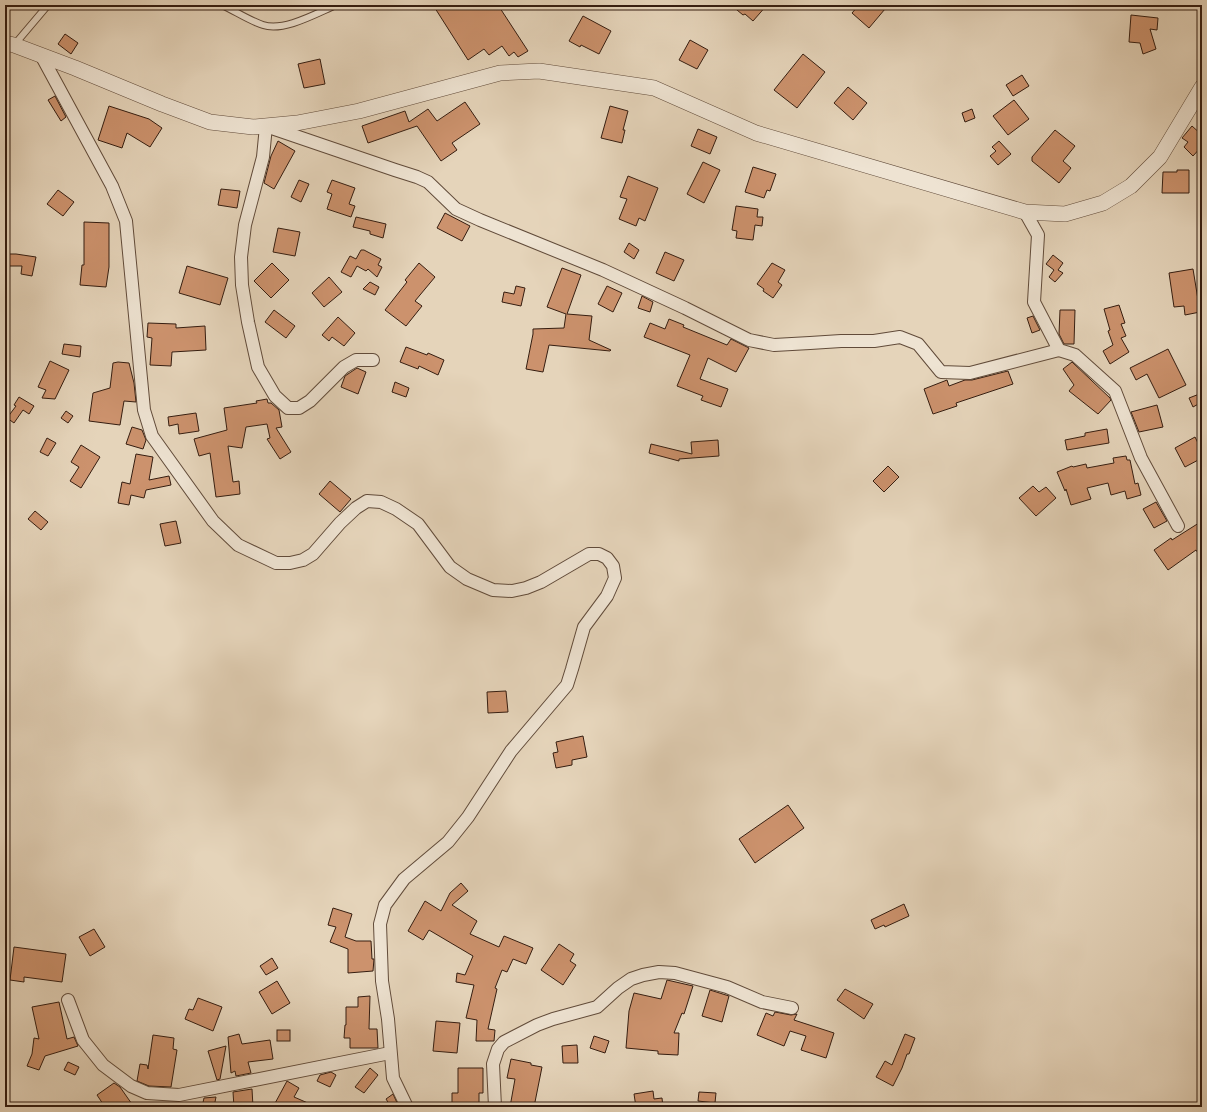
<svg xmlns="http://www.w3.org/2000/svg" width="1207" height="1112" font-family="'IM FELL DW Pica',serif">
<rect width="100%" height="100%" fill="#e5d4ba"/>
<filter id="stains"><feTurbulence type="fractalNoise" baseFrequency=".005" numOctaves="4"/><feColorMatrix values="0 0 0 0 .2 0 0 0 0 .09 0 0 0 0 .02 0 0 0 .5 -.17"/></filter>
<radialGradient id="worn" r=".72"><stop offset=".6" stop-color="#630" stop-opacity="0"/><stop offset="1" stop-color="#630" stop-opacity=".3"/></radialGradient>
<g fill="#cc926d" stroke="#351d10">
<polygon points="433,5 498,5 528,51 518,57 514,52 509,56 502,46 489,55 484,49 468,60"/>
<polygon points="731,5 767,5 753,21 745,14 743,15"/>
<polygon points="859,5 880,5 885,9 869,28 852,13"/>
<polygon points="1131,15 1158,18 1157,30 1150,29 1156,49 1143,54 1140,43 1129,42"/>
<polygon points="583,16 611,31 599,54 581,45 580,47 569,41"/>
<polygon points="65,34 78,43 71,54 58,44"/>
<polygon points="690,40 708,50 697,69 679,60"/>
<polygon points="803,54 825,72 797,108 774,90"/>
<polygon points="320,59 325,84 304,88 298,64"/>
<polygon points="1022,75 1029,86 1013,96 1006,85"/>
<polygon points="848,87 867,103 853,120 834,103"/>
<polygon points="55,96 66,117 61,121 48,100"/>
<polygon points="1014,100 1029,119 1008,135 993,116"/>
<polygon points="465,102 480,124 452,143 457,150 441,161 417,126 368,143 362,126 405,111 409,122 428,109 437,121"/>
<polygon points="109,106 149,119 162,128 150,147 127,133 122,148 98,140"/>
<polygon points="610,106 628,111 623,130 625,130 622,143 601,138"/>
<polygon points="972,109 975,118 965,122 962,113"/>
<polygon points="1192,126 1202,135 1202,146 1193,156 1184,147 1188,142 1182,138"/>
<polygon points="698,129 717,137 710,154 691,146"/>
<polygon points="1055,130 1075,146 1063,161 1071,168 1059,183 1032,161 1032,157"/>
<polygon points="278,141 295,151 274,189 264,183 271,156"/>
<polygon points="999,141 1011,154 998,165 990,156 996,151 992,147"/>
<polygon points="703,162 720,170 704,203 687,194"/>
<polygon points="753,167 776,174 770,191 767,190 764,198 745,192"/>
<polygon points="1177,170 1189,170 1189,193 1162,193 1163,172 1177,172"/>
<polygon points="628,176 658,188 645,221 639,218 636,226 619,219 627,199 620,197"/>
<polygon points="299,180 309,184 301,202 291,197"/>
<polygon points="332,180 355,188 349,204 355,206 351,217 327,209 332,194 327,192"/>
<polygon points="221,189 240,191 237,208 218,205"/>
<polygon points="58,190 74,202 63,216 47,204"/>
<polygon points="736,206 758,209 757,217 763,217 762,226 755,225 753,240 736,238 737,231 732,230"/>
<polygon points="445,213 470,226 462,241 437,228"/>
<polygon points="356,217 386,224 383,238 370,234 370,231 353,227"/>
<polygon points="84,222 109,223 109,267 106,287 80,285 82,265 84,265"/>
<polygon points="278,228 300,232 295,256 273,252"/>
<polygon points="629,243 639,250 634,259 624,252"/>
<polygon points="361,250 364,250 381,259 378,265 382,267 377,277 368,269 366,271 357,266 351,277 341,272 350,256 356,259"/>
<polygon points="665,252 684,260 674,281 656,273"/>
<polygon points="6,254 16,254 36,257 32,276 21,274 22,266 6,266"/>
<polygon points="1053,255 1063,263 1058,270 1063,273 1055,282 1049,277 1054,270 1046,264"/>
<polygon points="272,263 289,280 271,298 254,281"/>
<polygon points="419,263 435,277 415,301 422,306 406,326 385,310 407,282 405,280"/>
<polygon points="772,263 785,270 778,282 782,285 773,298 763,291 764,289 757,284"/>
<polygon points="187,266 228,278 220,305 179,293"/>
<polygon points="562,268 581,275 567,314 592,316 589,340 611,350 610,351 549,345 543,372 526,369 533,334 533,329 564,328 566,314 547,307"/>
<polygon points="1193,269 1200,312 1185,315 1184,306 1174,307 1169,273"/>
<polygon points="329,277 342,292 324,307 312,293"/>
<polygon points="370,282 379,287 375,295 363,289"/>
<polygon points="516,286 525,288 521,306 502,302 504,292 514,294"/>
<polygon points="607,286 622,293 613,312 598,304"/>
<polygon points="642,296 653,302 650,312 638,308"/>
<polygon points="1119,305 1125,323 1121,324 1126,336 1121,338 1129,352 1110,364 1103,351 1113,345 1108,331 1110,330 1104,309"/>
<polygon points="274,310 295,326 286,338 265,322"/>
<polygon points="1060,310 1075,310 1074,344 1064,344 1059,334"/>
<polygon points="1033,316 1040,330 1032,333 1027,318"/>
<polygon points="338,317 355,333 344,346 332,337 329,341 322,335"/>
<polygon points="669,319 684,325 683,327 727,345 731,339 749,348 736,372 708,358 700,379 728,389 721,407 701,400 703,396 677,386 690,355 644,337 650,323 665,329"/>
<polygon points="148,323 176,324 176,328 205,326 206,350 172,352 171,366 150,365 152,338 147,337"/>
<polygon points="64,344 81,346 80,357 62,354"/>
<polygon points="406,347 427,355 428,353 444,360 438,375 419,366 418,369 400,362"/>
<polygon points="1168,349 1186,385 1159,398 1147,374 1136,380 1130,368"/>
<polygon points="50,361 69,370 55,399 42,398 46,390 38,387"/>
<polygon points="118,362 129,363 134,383 136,402 124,401 120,425 89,421 93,393 110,388 113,363"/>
<polygon points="1072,362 1110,398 1111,400 1098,414 1069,391 1074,385 1063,369"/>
<polygon points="357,368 366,372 358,394 341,387 345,376"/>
<polygon points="1008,371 1013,384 956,403 957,406 933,414 924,389 947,380 949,386 965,380 972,380"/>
<polygon points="395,382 409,388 406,397 392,392"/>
<polygon points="1202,393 1202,402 1193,407 1189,398"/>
<polygon points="19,397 34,406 29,414 23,410 14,423 7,418 16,406 14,405"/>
<polygon points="267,399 268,403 271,403 279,410 282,427 276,428 291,452 280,459 267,439 270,438 267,424 246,427 242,448 228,446 233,482 239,481 240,494 216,497 210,453 199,456 194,439 227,430 224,408 257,403 256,401"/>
<polygon points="1157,405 1163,427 1139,432 1131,412"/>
<polygon points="66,411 73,416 68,423 61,418"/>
<polygon points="196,413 199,431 179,434 178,424 169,426 168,417"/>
<polygon points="132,427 142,430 146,440 143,449 126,444"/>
<polygon points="1107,429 1109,443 1067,450 1065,440 1085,436 1085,433"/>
<polygon points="1195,437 1202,451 1202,458 1185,467 1175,448"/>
<polygon points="47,438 56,443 48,456 40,452"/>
<polygon points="718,440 719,456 679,459 679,461 649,453 651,444 692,454 691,442"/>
<polygon points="81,445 100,457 81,488 70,481 79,467 71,462"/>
<polygon points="136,454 153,457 149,480 169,476 171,485 146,490 144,498 131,495 129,505 118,503 122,482 130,484"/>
<polygon points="1126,456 1127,460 1130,460 1135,484 1138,483 1141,495 1127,499 1125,491 1111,495 1108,483 1087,488 1091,499 1071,505 1066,489 1065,491 1057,472 1072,466 1073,467 1086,464 1087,468 1114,463 1113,458"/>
<polygon points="888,466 899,477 884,492 873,481"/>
<polygon points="330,481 351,499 340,512 319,494"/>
<polygon points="1033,486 1039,492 1046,487 1056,498 1036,516 1019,498"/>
<polygon points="1156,502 1167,521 1154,528 1143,509"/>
<polygon points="35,511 48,522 41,530 28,519"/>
<polygon points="176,521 181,543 165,546 160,524"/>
<polygon points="1202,521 1202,559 1196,550 1168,570 1154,550 1171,538 1172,540"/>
<polygon points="506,691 508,712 488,713 487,692"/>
<polygon points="583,736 587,757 572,760 572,765 556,768 553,753 558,752 556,742"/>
<polygon points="788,805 804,828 755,863 739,839"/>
<polygon points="461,883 468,891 452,905 477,921 470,934 499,947 504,936 533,948 526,964 513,959 507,972 502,970 495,988 497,989 488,1029 495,1030 494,1041 476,1041 477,1020 466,1018 474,985 456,982 457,973 465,975 473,956 429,930 423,940 408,931 425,901 441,911 450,893"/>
<polygon points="904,904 909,916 885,927 884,925 875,929 871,920"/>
<polygon points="333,908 352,914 345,937 356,941 371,941 372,959 374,959 373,971 348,973 348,949 330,942 336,927 328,925"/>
<polygon points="94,929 105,947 90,956 79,937"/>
<polygon points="559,944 574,954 570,961 576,965 563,985 541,970"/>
<polygon points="14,947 66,954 62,982 24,977 24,982 10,980"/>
<polygon points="272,958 278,968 266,975 260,966"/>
<polygon points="667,980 693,986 684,1014 682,1013 674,1033 679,1033 678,1055 658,1054 658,1051 626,1048 629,1011 634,993 661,999"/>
<polygon points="277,981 290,1003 272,1014 259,992"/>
<polygon points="845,989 873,1004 864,1019 837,1000"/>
<polygon points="710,990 729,996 722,1022 702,1016"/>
<polygon points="370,996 369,1029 377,1029 378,1048 350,1048 350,1038 344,1038 345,1025 346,1025 346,1007 358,1007 358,997"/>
<polygon points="198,998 222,1007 213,1031 185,1019 189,1009 193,1010"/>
<polygon points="59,1002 67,1039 74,1037 78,1046 45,1056 39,1070 27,1066 32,1054 34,1038 39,1039 32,1007"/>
<polygon points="775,1012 791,1015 797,1014 794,1020 834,1033 826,1058 801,1050 806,1036 790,1031 784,1046 757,1035 766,1013 773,1016"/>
<polygon points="436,1021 460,1023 457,1053 433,1051"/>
<rect x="277" y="1030" width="13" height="11"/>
<polygon points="239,1034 242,1044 270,1040 273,1059 248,1062 251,1073 236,1076 235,1071 231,1073 228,1037"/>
<polygon points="905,1034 915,1038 909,1054 907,1054 902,1068 893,1086 876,1077 885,1061 892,1065"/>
<polygon points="153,1035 174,1038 173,1049 177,1050 171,1087 149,1086 137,1081 140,1064 147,1065 148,1069"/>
<polygon points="594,1036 609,1041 605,1053 590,1048"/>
<polygon points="577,1045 578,1063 563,1063 562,1046"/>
<polygon points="226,1046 220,1079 217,1080 208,1051"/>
<polygon points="511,1059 531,1063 531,1065 542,1067 534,1107 510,1107 515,1079 507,1078"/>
<polygon points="68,1062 79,1067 75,1075 64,1070"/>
<polygon points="370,1068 378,1075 364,1093 355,1087"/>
<polygon points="458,1068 483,1068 483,1093 479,1093 479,1107 452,1107 452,1093 458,1093"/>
<polygon points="331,1072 336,1075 330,1087 317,1081 320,1075"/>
<polygon points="287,1081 299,1088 294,1097 317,1107 273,1107"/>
<polygon points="114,1083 120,1087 134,1107 105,1107 97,1095"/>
<polygon points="252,1089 253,1107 234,1107 233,1092"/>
<polygon points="653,1091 654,1099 662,1098 663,1107 636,1107 634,1094"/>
<polygon points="699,1092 716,1093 715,1103 698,1101"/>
<polygon points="393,1094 399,1107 391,1107 386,1099"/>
<polygon points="216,1097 214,1107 202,1107 204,1098"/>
</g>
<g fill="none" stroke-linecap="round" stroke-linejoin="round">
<g stroke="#614b3a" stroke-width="8">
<g id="service">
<path d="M 222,5 C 235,11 250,21 263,25 C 284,32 317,13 336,5"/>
<polyline points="15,44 48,5"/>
</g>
</g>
<g stroke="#614b3a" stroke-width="14">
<g id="minor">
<polyline points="41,55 112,186 126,221 144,410 152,436 213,521 238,545 276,563 290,563 303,560 313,554 340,523 356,508 367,501 381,502 396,509 418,524 450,567 467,579 493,590 512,591 526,588 541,582 589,554 599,554 607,558 613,566 615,578 607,596 584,627 572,669 567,685 511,751 468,817 448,842 404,879 385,905 380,924 382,981 388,1019 393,1078 407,1107"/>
<polyline points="1025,212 1038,235 1034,302 1059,350 1075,355 1115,391 1141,458 1178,526"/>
<polyline points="373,360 356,360 344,367 310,401 299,408 288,408 275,396 258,367 248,322 242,285 241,257 245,225 263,157 266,126 395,170 417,177 428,182 456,209 480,220 603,270 685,308 749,340 774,345 810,343 841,341 874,341 900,337 918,344 941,372 970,373 1059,350"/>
<polyline points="68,1000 83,1040 103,1065 131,1086 147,1093 179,1095 390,1053"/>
<polyline points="495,1107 493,1064 498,1049 504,1042 537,1025 553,1019 597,1007 618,988 631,979 643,975 659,972 675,973 727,987 762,1002 792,1008"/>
</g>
</g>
<g stroke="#614b3a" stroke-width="16">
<polyline id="tertiary" points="5,43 14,45 75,68 162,104 210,122 253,127 297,123 359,111 500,73 539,71 654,88 756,133 1025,212 1065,214 1103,203 1131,186 1160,157 1202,87"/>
</g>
<use href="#service" stroke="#eee3d2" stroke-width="6"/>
<use href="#minor" stroke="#eee3d2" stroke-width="12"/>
<use href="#tertiary" stroke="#eee3d2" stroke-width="15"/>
</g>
<rect width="1207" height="1112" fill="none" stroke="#e5d4ba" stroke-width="20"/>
<rect x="6" y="6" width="1195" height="1100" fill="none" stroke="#351d10" stroke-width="2"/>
<rect x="10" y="10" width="1187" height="1092" fill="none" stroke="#351d10"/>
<rect width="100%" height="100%" filter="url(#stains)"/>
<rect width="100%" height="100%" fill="url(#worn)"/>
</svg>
